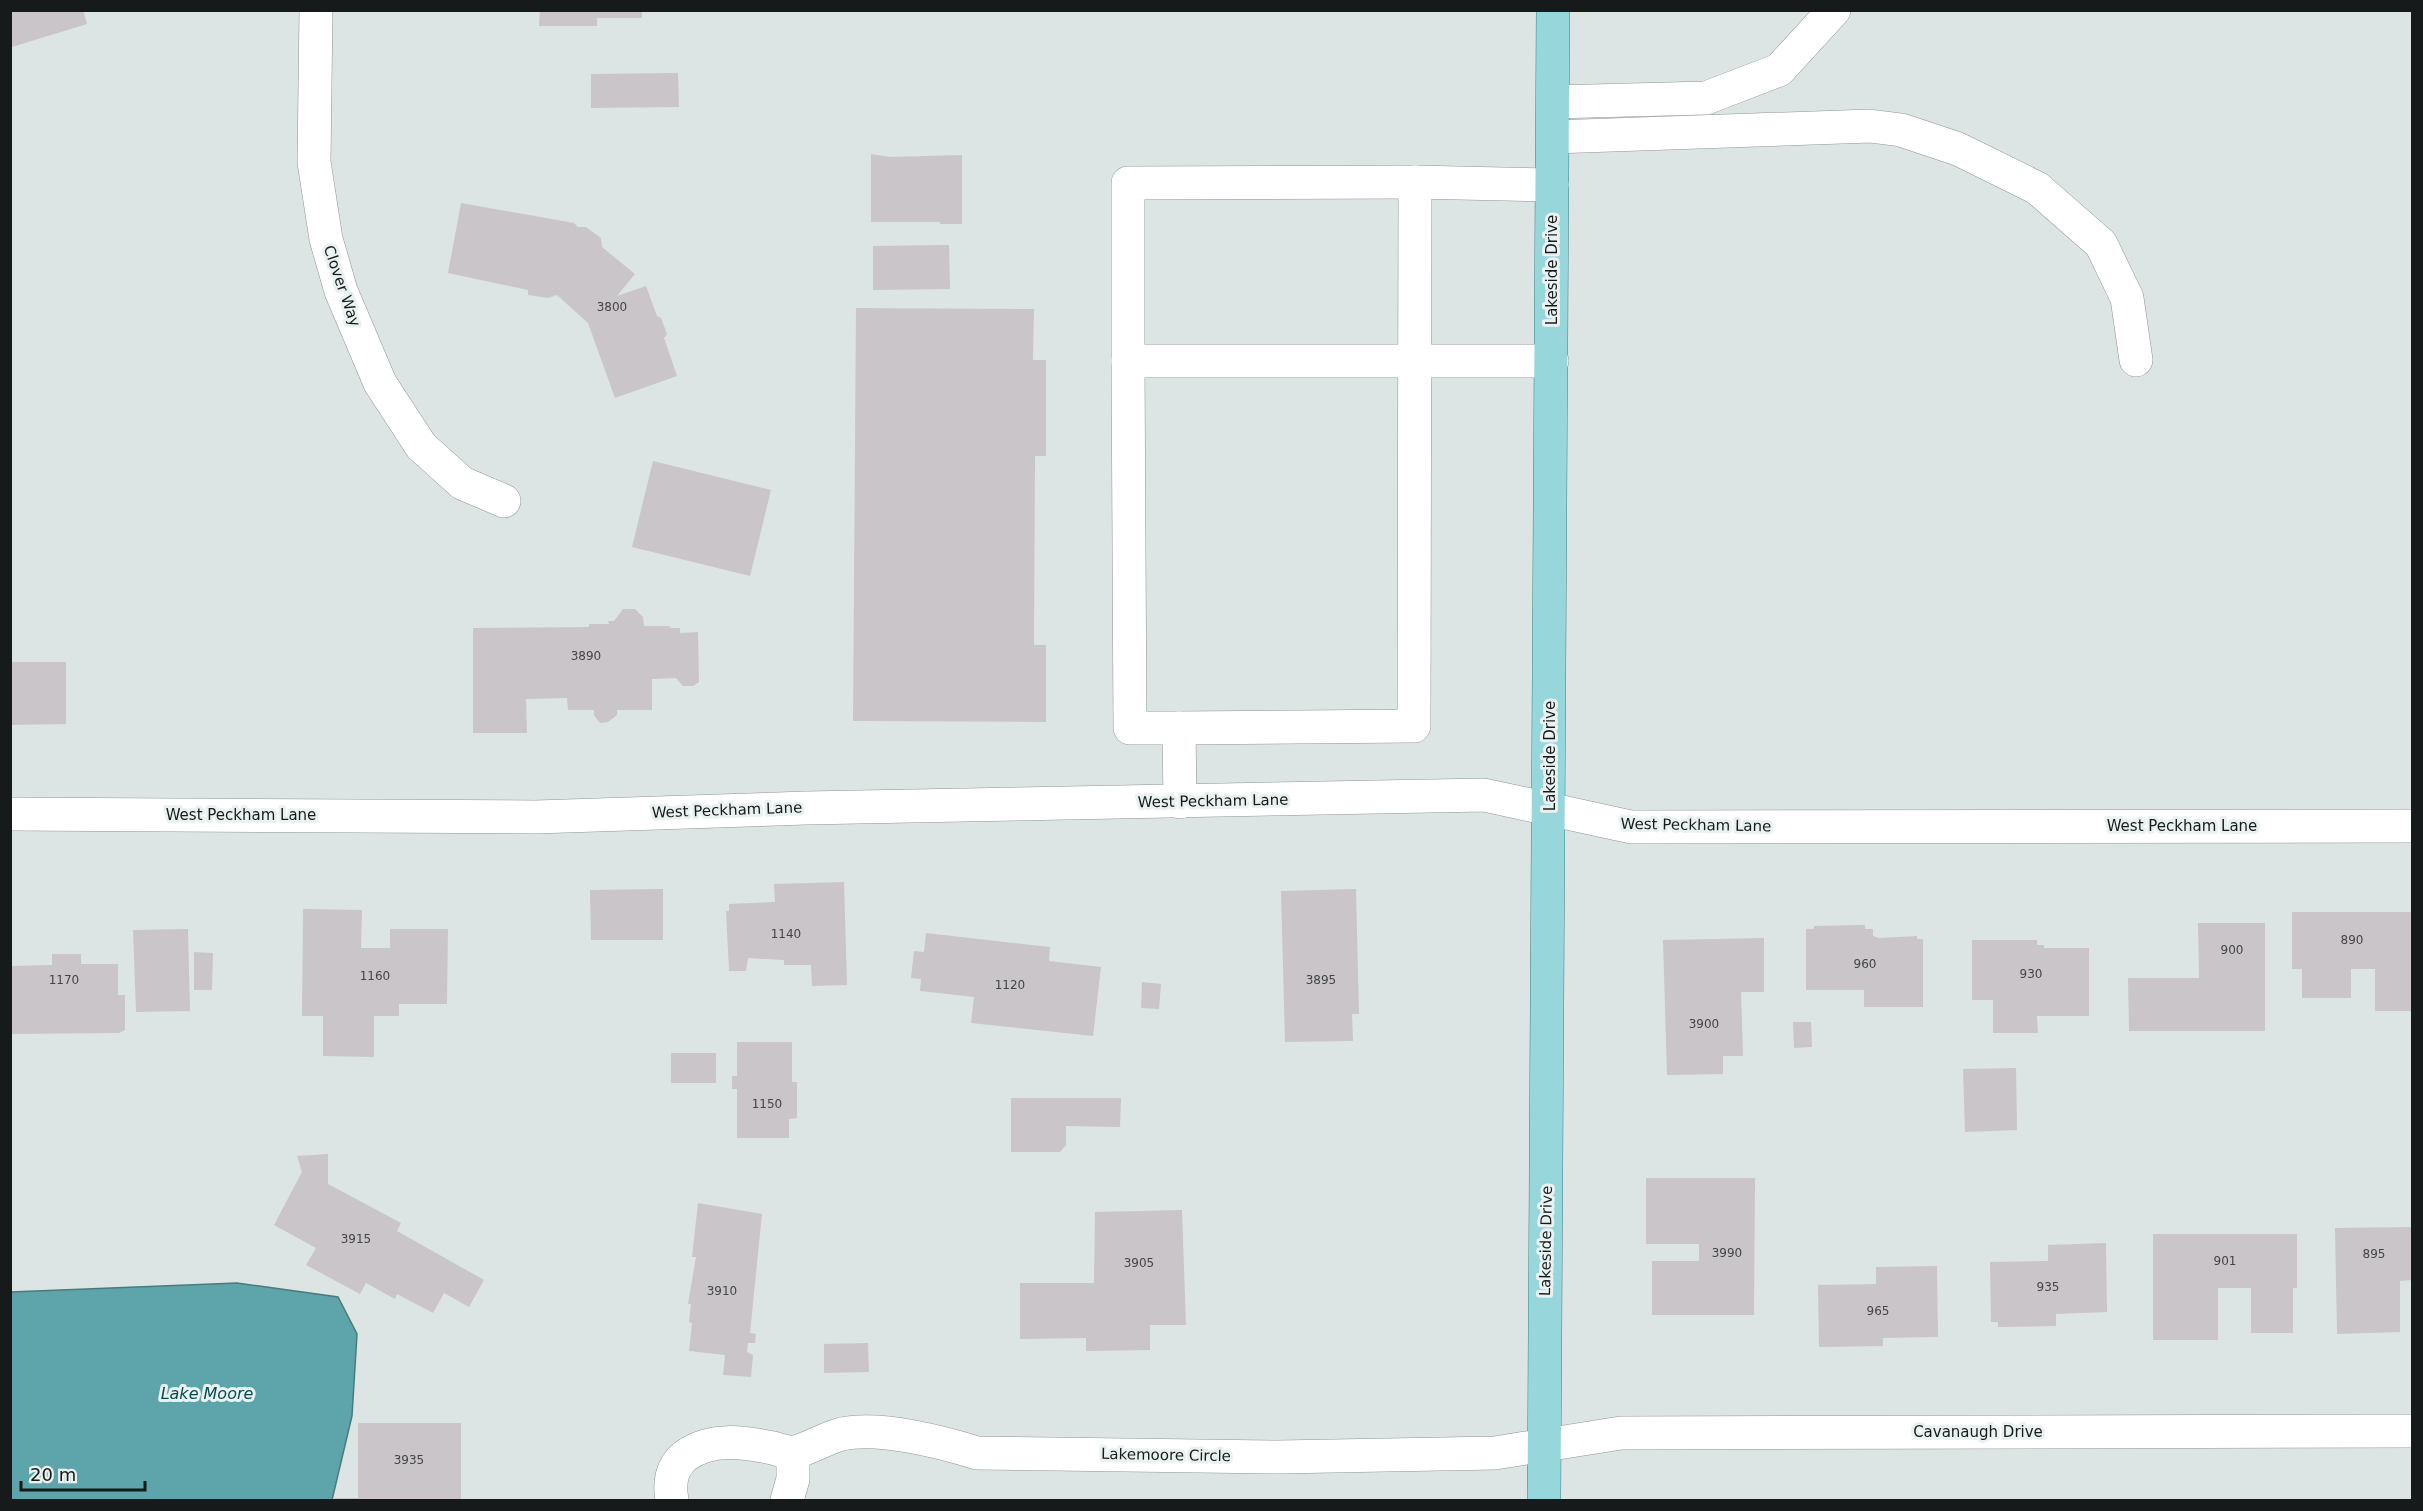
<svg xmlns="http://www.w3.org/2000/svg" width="2423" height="1511" font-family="'DejaVu Sans',sans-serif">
<rect width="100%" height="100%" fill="#dde4e4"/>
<polygon fill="#5da5aa" stroke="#487b7f" stroke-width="1.5" points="237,1283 338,1297 357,1334 352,1416 332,1500 11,1500 11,1292"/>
<g fill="#c9c5c8">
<polygon points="10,10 83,10 87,24 12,47"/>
<polygon points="540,10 642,10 642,18 597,18 597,26 539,26"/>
<polygon points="678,73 679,107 591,108 591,74"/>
<polygon points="871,154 890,157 962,155 962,224 940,224 940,222 871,222"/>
<polygon points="461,203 574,223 578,227 586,227 601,238 602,247 635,274 617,296 646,286 657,316 661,318 667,334 664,338 677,376 615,398 588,323 557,295 548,298 528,295 528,290 448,273"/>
<polygon points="949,245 950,289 873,290 873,246"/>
<polygon points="856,308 1034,309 1033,360 1046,360 1046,456 1035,456 1034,645 1046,645 1046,722 853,721"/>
<polygon points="653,461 771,490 750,576 632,547"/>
<polygon points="623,609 635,609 643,617 644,626 669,626 671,628 680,628 680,633 698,632 699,682 693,686 683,686 676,678 652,679 652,710 617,710 617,715 608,722 600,723 594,715 594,710 568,710 567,698 526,699 527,733 473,733 473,628 589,627 589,624 609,624 608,621 614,621"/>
<polygon points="10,662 66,662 66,724 10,725"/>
<polygon points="844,882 847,985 812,986 811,965 784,965 784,960 748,958 746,971 729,971 726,911 729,911 729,904 775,902 774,884"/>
<polygon points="663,889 663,940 591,940 590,890"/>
<polygon points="1356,889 1359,1014 1352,1014 1353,1041 1285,1042 1281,891"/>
<polygon points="303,909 362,910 361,948 390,948 390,929 448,929 447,1004 399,1004 399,1016 374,1016 374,1057 323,1056 323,1016 302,1016"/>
<polygon points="2292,912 2412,912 2412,1011 2375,1011 2375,969 2351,969 2351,998 2302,998 2302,969 2292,969"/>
<polygon points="2198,923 2265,923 2265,1031 2129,1031 2128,978 2199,978"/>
<polygon points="1865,925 1865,929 1873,929 1873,936 1879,938 1917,936 1917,939 1923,939 1923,1007 1864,1007 1864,990 1806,990 1806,929 1814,929 1814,926"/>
<polygon points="188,929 190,1011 136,1012 133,930"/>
<polygon points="926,933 1050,947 1049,961 1101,967 1093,1036 971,1023 974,997 920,991 921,979 911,978 914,951 924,952"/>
<polygon points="1764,938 1764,992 1741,992 1743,1056 1723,1056 1723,1074 1667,1075 1663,940"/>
<polygon points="1972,940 2037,940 2037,945 2044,945 2044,948 2089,948 2089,1016 2037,1016 2038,1033 1993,1033 1993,1000 1972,1000"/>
<polygon points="194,952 213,953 212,990 194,990"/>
<polygon points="52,954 81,954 81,964 118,964 118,995 125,995 125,1030 119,1033 10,1034 10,966 52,965"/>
<polygon points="1142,982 1161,984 1159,1009 1141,1008"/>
<polygon points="1793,1022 1811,1022 1812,1047 1794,1048"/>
<polygon points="737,1042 792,1042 792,1082 797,1082 797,1118 789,1119 789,1138 737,1138 737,1089 732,1089 732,1076 737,1076"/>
<rect x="671" y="1053" width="45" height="30"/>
<polygon points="2016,1068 2017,1130 1965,1132 1963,1069"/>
<polygon points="1011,1098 1121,1098 1120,1127 1066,1126 1066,1145 1060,1152 1011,1152"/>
<polygon points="328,1154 328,1184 401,1223 397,1231 484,1280 469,1307 444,1293 433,1313 397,1294 395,1299 366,1283 360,1294 306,1265 316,1248 274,1225 302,1172 297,1156"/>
<polygon points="1646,1178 1755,1178 1754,1315 1652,1315 1652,1261 1699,1261 1699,1244 1646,1244"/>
<polygon points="698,1203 762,1214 750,1333 756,1334 755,1343 748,1343 747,1352 753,1355 751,1377 723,1375 725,1355 689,1351 692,1323 689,1322 691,1304 688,1304 696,1257 692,1257"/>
<polygon points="1182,1210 1186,1325 1150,1325 1150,1350 1086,1351 1086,1338 1020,1339 1020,1283 1094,1283 1095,1212"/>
<polygon points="2412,1227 2412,1280 2400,1281 2400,1332 2337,1334 2335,1228"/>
<polygon points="2153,1234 2297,1234 2297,1288 2293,1288 2293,1333 2251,1333 2251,1288 2218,1288 2218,1340 2153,1340"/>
<polygon points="2106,1243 2107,1312 2056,1314 2056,1326 1998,1327 1998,1322 1991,1322 1990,1262 2048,1261 2048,1245"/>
<polygon points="1937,1266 1938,1337 1883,1338 1883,1346 1819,1347 1818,1285 1876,1284 1876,1267"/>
<polygon points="868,1343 869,1372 824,1373 824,1344"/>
<polygon points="358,1423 461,1423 461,1500 334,1500 334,1498 358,1498"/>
</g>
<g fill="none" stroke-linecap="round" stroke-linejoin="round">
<g stroke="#8f9595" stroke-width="34">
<g id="minor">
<polyline points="316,10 314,162 326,239 341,291 380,383 421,446 462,483 504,501"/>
<polyline points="1553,102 1706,98 1779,70 1834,10"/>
<polyline points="1553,137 1870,126 1901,130 1958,149 2037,188 2101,244 2127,298 2136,360"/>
<polyline points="1128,361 1128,183 1415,182"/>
<polyline points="1179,728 1414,726 1415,182 1552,185"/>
<polyline points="1180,802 1179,728 1130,728 1128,361 1552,361"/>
<polyline points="10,814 536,817 806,808 1484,795 1631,827 2412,826"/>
<path d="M 672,1500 C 669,1484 671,1467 685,1456 C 711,1437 743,1442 773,1448 C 779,1450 788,1453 795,1452 C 811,1448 826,1438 842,1434 C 879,1426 941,1442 977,1453 L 1279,1457 L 1495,1453 L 1621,1433 L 2412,1431"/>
<polyline points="787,1500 793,1479 793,1453"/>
</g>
</g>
<g stroke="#3d8388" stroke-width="34">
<polyline id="major" points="1544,1500 1553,10"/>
</g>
<use href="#minor" stroke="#fff" stroke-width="33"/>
<use href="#major" stroke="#97d7dc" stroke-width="33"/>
</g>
<g text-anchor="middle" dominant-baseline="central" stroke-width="6" stroke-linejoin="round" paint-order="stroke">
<g font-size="12" fill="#444546">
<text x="612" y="307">3800</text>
<text x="586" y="656">3890</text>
<text x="786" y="934">1140</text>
<text x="2352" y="940">890</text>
<text x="2232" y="950">900</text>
<text x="1865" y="964">960</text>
<text x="2031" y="974">930</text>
<text x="375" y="976">1160</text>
<text x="64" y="980">1170</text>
<text x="1321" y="980">3895</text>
<text x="1010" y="985">1120</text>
<text x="1704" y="1024">3900</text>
<text x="767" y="1104">1150</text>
<text x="356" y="1239">3915</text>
<text x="1727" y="1253">3990</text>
<text x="2374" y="1254">895</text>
<text x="2225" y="1261">901</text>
<text x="1139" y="1263">3905</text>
<text x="2048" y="1287">935</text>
<text x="722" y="1291">3910</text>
<text x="1878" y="1311">965</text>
<text x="409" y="1460">3935</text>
</g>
<g font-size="15" fill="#171a1a" stroke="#eaf1f1">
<text transform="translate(1552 270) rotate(-90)">Lakeside Drive</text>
<text transform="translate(342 286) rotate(71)">Clover Way</text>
<text transform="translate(1550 756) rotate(-90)">Lakeside Drive</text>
<text transform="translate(1213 801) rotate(-1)">West Peckham Lane</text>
<text transform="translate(727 810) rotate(-2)">West Peckham Lane</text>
<text x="241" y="815">West Peckham Lane</text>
<text transform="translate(1696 825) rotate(1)">West Peckham Lane</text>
<text x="2182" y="826">West Peckham Lane</text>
<text transform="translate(1546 1241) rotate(-89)">Lakeside Drive</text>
<text x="1978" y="1432">Cavanaugh Drive</text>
<text transform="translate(1166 1455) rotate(1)">Lakemoore Circle</text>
</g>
<g font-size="16" font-style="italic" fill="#044a4e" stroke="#eaf1f1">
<text x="207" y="1393">Lake Moore</text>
</g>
</g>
<rect width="2423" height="1511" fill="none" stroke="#171a1a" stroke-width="24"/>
<path d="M21 1481v9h124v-9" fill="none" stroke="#171a1a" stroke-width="3"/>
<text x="30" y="1481" font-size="18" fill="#171a1a" stroke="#eaf1f1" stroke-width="4.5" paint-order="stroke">20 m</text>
</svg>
